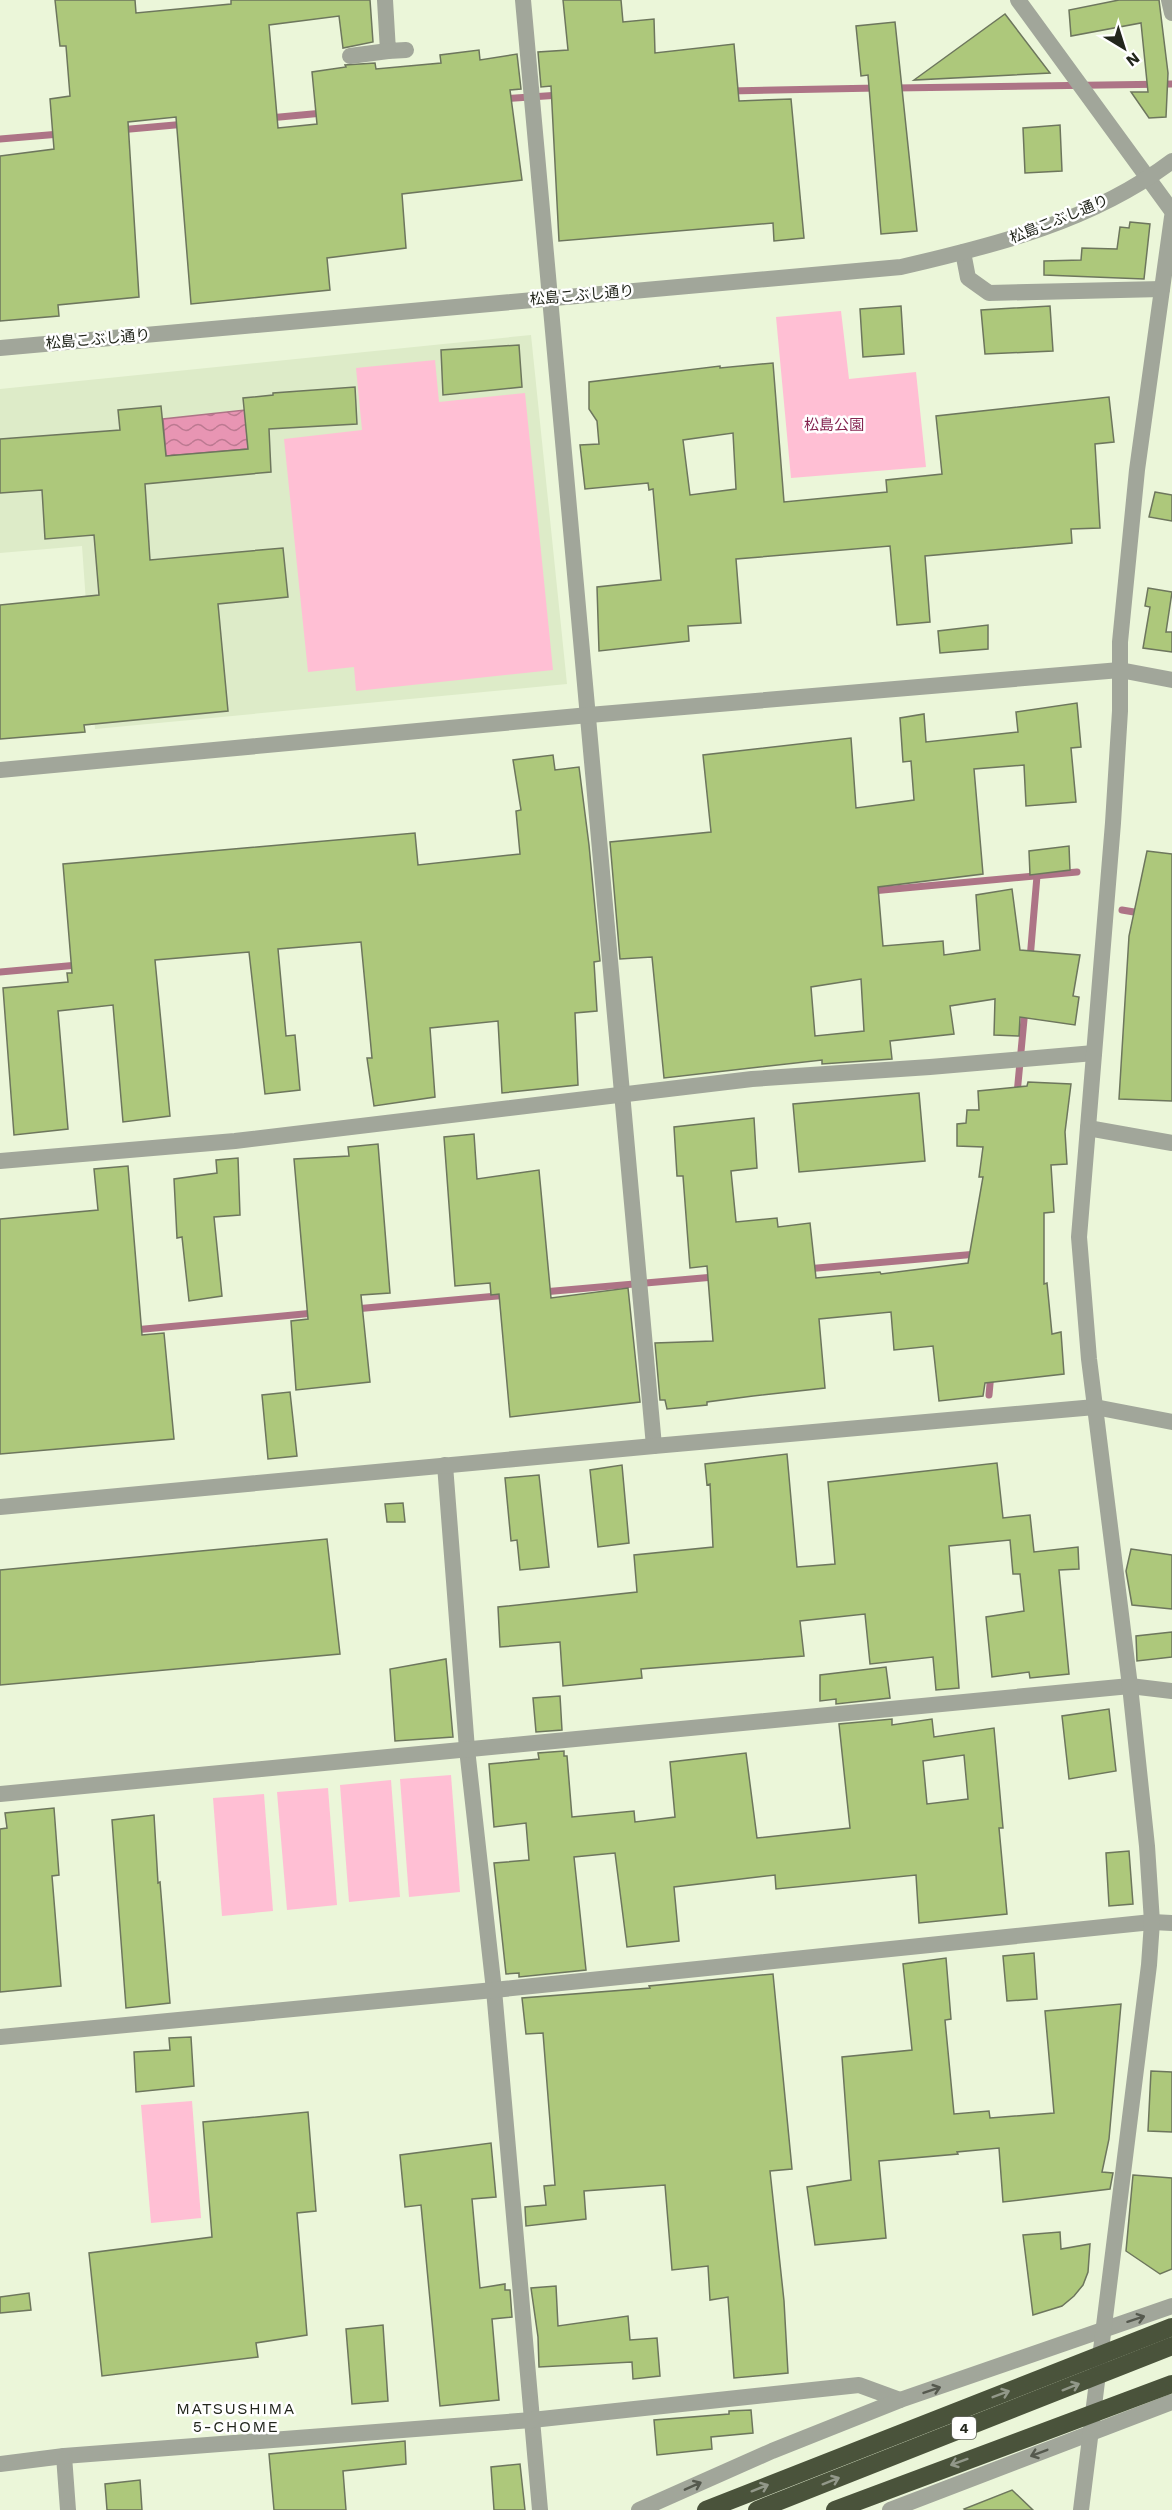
<svg xmlns="http://www.w3.org/2000/svg" width="1172" height="2510" font-family="'Work Sans','Noto Sans JP',sans-serif">
<defs>
<pattern id="water-waves" width="16" height="10" patternUnits="userSpaceOnUse" patternTransform="scale(1.5)"><rect width="16" height="10" fill="#e895b3"/><path d="M0 5q4-4 8 0t8 0" fill="none" stroke="#bc7991"/></pattern>
</defs>
<rect width="100%" height="100%" fill="#ebf6d9"/>
<polygon fill="#ddebc8" points="531,335 567,684 95,729 82,546 0,553 0,389"/>
<g fill="#ffbfd4">
<polygon points="841,311 849,379 916,372 926,467 791,478 776,317"/>
<polygon points="435,360 439,402 525,393 553,670 356,691 354,667 308,672 284,439 362,430 356,368"/>
<polygon points="451,1775 460,1892 409,1897 400,1779"/>
<polygon points="391,1780 400,1897 349,1902 340,1785"/>
<polygon points="328,1788 337,1905 287,1910 277,1792"/>
<polygon points="264,1794 273,1911 222,1916 213,1798"/>
<polygon points="192,2101 201,2218 151,2223 141,2105"/>
</g>
<polygon fill="url(#water-waves)" stroke="#ad7486" stroke-width="1.5" points="245,410 248,449 166,456 163,419"/>
<g fill="none" stroke-linecap="round" stroke-linejoin="round">
<g stroke="#ad7486" stroke-width="7">
<polyline points="895,88 1172,84"/>
<polyline points="730,91 878,88"/>
<polyline points="502,99 560,95"/>
<polyline points="269,118 323,113"/>
<polyline points="119,130 186,124"/>
<polyline points="0,139 60,134"/>
<polyline points="872,891 1077,872"/>
<polyline points="1122,910 1140,913"/>
<polyline points="1030,959 1037,876"/>
<polyline points="0,972 78,965"/>
<polyline points="1017,1094 1025,1009"/>
<polyline points="806,1269 977,1254"/>
<polyline points="543,1292 714,1277"/>
<polyline points="355,1309 508,1295"/>
<polyline points="134,1330 314,1313"/>
<polyline points="989,1395 991,1373"/>
</g>
</g>
<g fill="#adc87b" stroke="#6d765d" stroke-width="1.5" fill-rule="evenodd">
<polygon points="55,0 135,0 136,13 231,4 231,0 370,0 373,42 343,48 339,16 269,25 278,128 317,124 312,72 346,67 345,65 375,63 376,69 441,63 440,55 479,50 480,60 517,54 521,89 510,90 522,180 402,194 406,248 327,258 330,290 191,304 176,117 128,122 139,297 58,305 59,316 0,321 0,156 54,149 50,99 70,96 66,46 60,46"/>
<polygon points="563,0 621,0 623,22 654,19 655,53 734,44 739,101 791,99 804,238 774,241 773,223 559,241 551,86 541,87 538,52 568,50"/>
<polygon points="1119,0 1159,0 1168,73 1166,117 1149,118 1131,92 1148,92 1141,23 1071,36 1069,10"/>
<polygon points="1005,14 1050,73 914,80"/>
<polygon points="895,22 917,231 881,234 868,75 861,76 856,26"/>
<polygon points="1060,125 1062,171 1025,173 1023,128"/>
<polygon points="1130,222 1150,224 1144,279 1044,275 1044,261 1081,260 1082,248 1117,249 1120,227 1129,228"/>
<polygon points="901,306 904,354 863,357 860,309"/>
<polygon points="1050,306 1053,351 985,354 981,310"/>
<polygon points="519,345 522,387 443,395 441,350"/>
<path d="M 773,363 L 784,502 L 887,492 L 886,480 L 942,474 L 936,416 L 1109,397 L 1114,442 L 1095,444 L 1100,528 L 1071,529 L 1072,543 L 925,556 L 930,622 L 897,625 L 890,546 L 736,559 L 741,623 L 688,626 L 689,641 L 599,651 L 597,587 L 661,580 L 653,489 L 649,490 L 648,483 L 585,489 L 580,445 L 599,444 L 597,421 L 589,409 L 589,382 L 720,366 L 720,368 ZM 733,433 L 736,489 L 690,495 L 683,440 Z"/>
<polygon points="355,387 357,424 269,429 271,472 145,484 150,560 283,548 288,597 218,604 228,711 84,725 85,732 0,739 0,605 99,595 94,535 45,539 42,490 0,493 0,439 120,430 118,410 161,406 166,456 248,449 243,398 273,395 273,393"/>
<polygon points="1155,492 1172,495 1172,521 1149,517"/>
<polygon points="1148,588 1172,592 1166,632 1172,632 1172,652 1143,648 1150,607 1145,606"/>
<polygon points="988,625 988,649 940,653 938,631"/>
<path d="M 1077,703 L 1081,747 L 1071,748 L 1076,802 L 1026,806 L 1024,765 L 974,769 L 983,874 L 878,887 L 883,946 L 943,941 L 944,955 L 980,950 L 976,895 L 1012,889 L 1020,950 L 1080,955 L 1073,996 L 1079,997 L 1075,1025 L 1020,1017 L 1019,1036 L 994,1035 L 995,999 L 950,1006 L 954,1034 L 890,1041 L 892,1059 L 822,1064 L 822,1060 L 664,1078 L 652,957 L 620,959 L 610,842 L 711,832 L 703,755 L 851,738 L 856,808 L 914,800 L 911,761 L 903,762 L 900,718 L 924,714 L 926,742 L 1018,732 L 1016,712 ZM 861,979 L 864,1031 L 815,1036 L 811,987 Z"/>
<polygon points="553,755 555,770 579,767 589,845 600,961 594,962 597,1011 575,1013 578,1085 502,1093 498,1021 430,1028 435,1097 374,1106 367,1058 372,1058 361,942 278,949 286,1036 295,1035 300,1090 265,1094 249,952 155,960 170,1116 123,1122 113,1005 58,1011 68,1129 14,1135 3,988 68,982 67,973 72,973 63,864 415,833 418,865 520,854 516,811 521,810 513,760"/>
<polygon points="1069,846 1070,870 1030,875 1029,851"/>
<polygon points="1147,851 1172,854 1172,1101 1119,1099 1129,936"/>
<polygon points="1028,1082 1071,1084 1065,1132 1067,1164 1051,1165 1054,1212 1044,1213 1044,1284 1047,1283 1052,1334 1061,1332 1064,1374 985,1383 983,1396 939,1401 933,1346 894,1350 891,1312 819,1319 825,1388 753,1396 707,1402 707,1405 667,1409 665,1400 660,1400 655,1343 713,1341 707,1266 690,1268 683,1176 677,1176 674,1127 754,1118 757,1168 731,1171 736,1222 777,1218 778,1227 810,1223 816,1278 880,1272 881,1274 968,1263 983,1177 979,1177 983,1147 957,1146 957,1124 966,1123 967,1110 979,1110 978,1091 1027,1086"/>
<polygon points="919,1093 925,1161 799,1172 793,1104"/>
<polygon points="474,1134 477,1179 539,1170 551,1298 628,1288 640,1402 510,1417 499,1294 491,1295 490,1283 455,1286 444,1137"/>
<polygon points="378,1144 390,1293 361,1295 370,1382 296,1390 291,1321 308,1319 294,1159 349,1156 348,1147"/>
<polygon points="238,1158 240,1215 214,1217 222,1296 189,1301 182,1237 177,1238 174,1179 217,1173 216,1160"/>
<polygon points="128,1166 142,1335 164,1333 174,1439 0,1454 0,1219 98,1210 94,1169"/>
<polygon points="290,1392 297,1456 268,1459 262,1395"/>
<polygon points="787,1454 797,1567 835,1564 828,1482 997,1463 1003,1518 1030,1515 1034,1552 1078,1547 1079,1569 1059,1570 1069,1674 1030,1678 1029,1672 992,1677 986,1617 1024,1611 1020,1574 1013,1574 1010,1540 949,1546 959,1688 936,1690 933,1657 870,1664 865,1614 800,1621 804,1656 641,1669 642,1678 563,1686 560,1642 500,1647 498,1607 637,1592 634,1555 713,1547 710,1484 707,1485 705,1464"/>
<polygon points="622,1465 629,1543 598,1547 590,1470"/>
<polygon points="539,1475 549,1567 520,1570 517,1540 511,1541 505,1478"/>
<polygon points="403,1503 405,1522 387,1522 385,1504"/>
<polygon points="327,1539 340,1654 0,1685 0,1570"/>
<polygon points="1131,1549 1172,1555 1172,1609 1132,1605 1126,1571"/>
<polygon points="1172,1632 1172,1657 1137,1661 1136,1636"/>
<polygon points="446,1659 453,1737 395,1741 390,1669"/>
<polygon points="886,1667 890,1698 836,1704 836,1699 820,1701 820,1675"/>
<polygon points="560,1696 562,1730 536,1732 533,1698"/>
<polygon points="1109,1709 1116,1771 1069,1779 1062,1716"/>
<path d="M 892,1719 L 892,1725 L 932,1719 L 934,1737 L 994,1728 L 1003,1828 L 999,1828 L 1007,1914 L 919,1923 L 916,1875 L 776,1889 L 775,1875 L 674,1887 L 679,1941 L 627,1947 L 615,1853 L 574,1857 L 586,1970 L 519,1977 L 519,1973 L 506,1974 L 494,1863 L 529,1860 L 526,1823 L 494,1827 L 489,1764 L 539,1759 L 538,1753 L 564,1751 L 564,1756 L 567,1756 L 572,1817 L 634,1811 L 635,1822 L 675,1817 L 670,1762 L 746,1753 L 757,1838 L 850,1828 L 839,1724 ZM 964,1755 L 968,1799 L 927,1804 L 923,1761 Z"/>
<polygon points="54,1808 59,1875 52,1876 61,1986 0,1992 0,1829 7,1828 5,1813"/>
<polygon points="154,1815 158,1883 160,1882 170,2003 126,2008 112,1820"/>
<polygon points="1129,1851 1133,1904 1109,1906 1106,1853"/>
<polygon points="1034,1953 1037,1999 1007,2001 1003,1956"/>
<polygon points="946,1958 951,2019 945,2020 954,2114 989,2111 990,2118 1054,2113 1045,2011 1121,2004 1109,2139 1102,2172 1113,2173 1110,2189 1003,2202 999,2148 957,2152 958,2154 879,2161 886,2238 815,2245 807,2187 851,2180 842,2057 912,2050 903,1964"/>
<polygon points="773,1974 792,2169 770,2171 784,2301 788,2373 734,2378 728,2297 710,2300 708,2266 672,2270 665,2185 584,2191 586,2219 526,2226 525,2207 546,2205 544,2186 555,2185 543,2033 526,2034 522,1998 650,1988 649,1986"/>
<polygon points="191,2037 194,2086 136,2092 134,2052 170,2050 169,2038"/>
<polygon points="1151,2071 1172,2072 1172,2132 1148,2131"/>
<polygon points="308,2112 316,2211 297,2213 307,2335 256,2343 258,2357 102,2376 89,2253 212,2237 203,2122"/>
<polygon points="491,2143 496,2197 472,2199 480,2288 505,2284 505,2290 510,2290 512,2317 492,2319 499,2400 440,2406 421,2205 405,2207 400,2155"/>
<polygon points="1133,2175 1172,2178 1172,2269 1160,2274 1126,2251"/>
<polygon points="1060,2232 1061,2249 1090,2244 1088,2272 1083,2285 1074,2296 1062,2306 1033,2315 1023,2235"/>
<polygon points="556,2286 558,2326 628,2316 630,2340 657,2338 660,2376 633,2379 632,2362 539,2367 538,2337 531,2288"/>
<polygon points="29,2293 31,2310 0,2313 0,2297"/>
<polygon points="383,2325 388,2401 352,2404 346,2329"/>
<polygon points="751,2410 753,2433 711,2437 712,2449 657,2455 654,2420 729,2414 729,2411"/>
<polygon points="405,2441 406,2464 343,2471 346,2510 274,2510 269,2454"/>
<polygon points="520,2464 525,2510 494,2510 491,2467"/>
<polygon points="140,2480 142,2510 107,2510 105,2484"/>
<polygon points="1012,2490 1033,2510 965,2510 964,2509"/>
</g>
<g fill="none" stroke-linecap="round" stroke-linejoin="round">
<g stroke="#a1a69a" stroke-width="16">
<polyline points="385,0 388,51 406,50"/>
<polyline points="523,0 654,1446"/>
<polyline points="1169,0 1172,13"/>
<polyline points="350,56 388,51"/>
<polyline points="963,252 968,278 989,293 1162,289"/>
<polyline points="1088,1128 1172,1143"/>
<polyline points="0,1161 235,1141 752,1079 930,1067 1094,1053"/>
<polyline points="445,1465 467,1749 494,1990 540,2510"/>
<polyline points="0,1507 654,1446 1095,1407 1172,1422"/>
<polyline points="0,1794 1130,1686 1172,1691"/>
<polyline points="0,2037 494,1990 1152,1922 1172,1923"/>
<polyline points="64,2456 68,2510"/>
<polyline points="0,2464 64,2456 532,2420 859,2385 900,2400"/>
</g>
<g stroke="#a1a69a" stroke-width="16">
<polyline points="1018,0 1172,211"/>
<path d="M 0,348 L 901,267 C 996,245 1093,221 1172,161"/>
<polyline points="0,770 589,715 1120,670 1172,680"/>
<polyline points="639,2510 772,2451 900,2400 1172,2306"/>
<polyline points="890,2510 1172,2402"/>
<polyline points="1081,2510 1149,1965 1152,1922 1147,1846 1130,1686 1089,1359 1079,1237 1113,823 1120,711 1120,642 1137,470 1172,217"/>
</g>
<g stroke="#4a533b" stroke-width="18">
<polyline points="706,2510 1172,2327"/>
<polyline points="757,2510 1172,2346"/>
<polyline points="835,2510 1172,2384"/>
</g>
</g>
<defs><path id="oneway-shaft" d="M-6 0H5M1.5-3L5.5 0L1.5 3" fill="none" stroke-width="1.6" stroke-linecap="round" stroke-linejoin="round" transform="scale(1.5)"/></defs>
<g stroke="#55594e">
<use href="#oneway-shaft" transform="translate(1136 2319) rotate(-18)"/>
<use href="#oneway-shaft" transform="translate(932 2390) rotate(-19)"/>
<use href="#oneway-shaft" transform="translate(1039 2453) rotate(159)"/>
<use href="#oneway-shaft" transform="translate(693 2486) rotate(-24)"/>
</g>
<g stroke="#929889">
<use href="#oneway-shaft" transform="translate(1071 2387) rotate(-22)"/>
<use href="#oneway-shaft" transform="translate(1001 2394) rotate(-21)"/>
<use href="#oneway-shaft" transform="translate(959 2462) rotate(160)"/>
<use href="#oneway-shaft" transform="translate(831 2481) rotate(-22)"/>
<use href="#oneway-shaft" transform="translate(760 2488) rotate(-22)"/>
</g>
<g text-anchor="middle" dominant-baseline="central" stroke-width="5" stroke-linejoin="round" paint-order="stroke">
<rect fill="#fff" stroke="#646760" stroke-width="1.5" x="952" y="2417" width="24" height="22" rx="4.5"/>
<g font-size="14" font-weight="bold" fill="#22261c">
<text x="964" y="2428">4</text>
</g>
<g font-size="15" fill="#22261c" stroke="#fff">
<text transform="translate(1059 219) rotate(-22)">松島こぶし通り</text>
<text transform="translate(582 295) rotate(-5)">松島こぶし通り</text>
<text transform="translate(98 339) rotate(-5)">松島こぶし通り</text>
</g>
<g font-size="15" fill="#852651" stroke="#fff">
<text x="834" y="425">松島公園</text>
</g>
<g font-size="16" letter-spacing="1.5" fill="#22261c" stroke="#fff">
<text x="236" y="2408">MATSUSHIMA<tspan x="236" dy="18">5-CHOME</tspan></text>
</g>
</g>
<g transform="translate(1124 48) rotate(142)" stroke="#ffffff" stroke-width="4.5" paint-order="stroke">
<path d="M0-4.5L10 22L0 15L-10 22Z" fill="#22261c"/>
<text y="-9" font-size="16" font-weight="bold" text-anchor="middle" fill="#22261c">N</text>
</g>
</svg>
